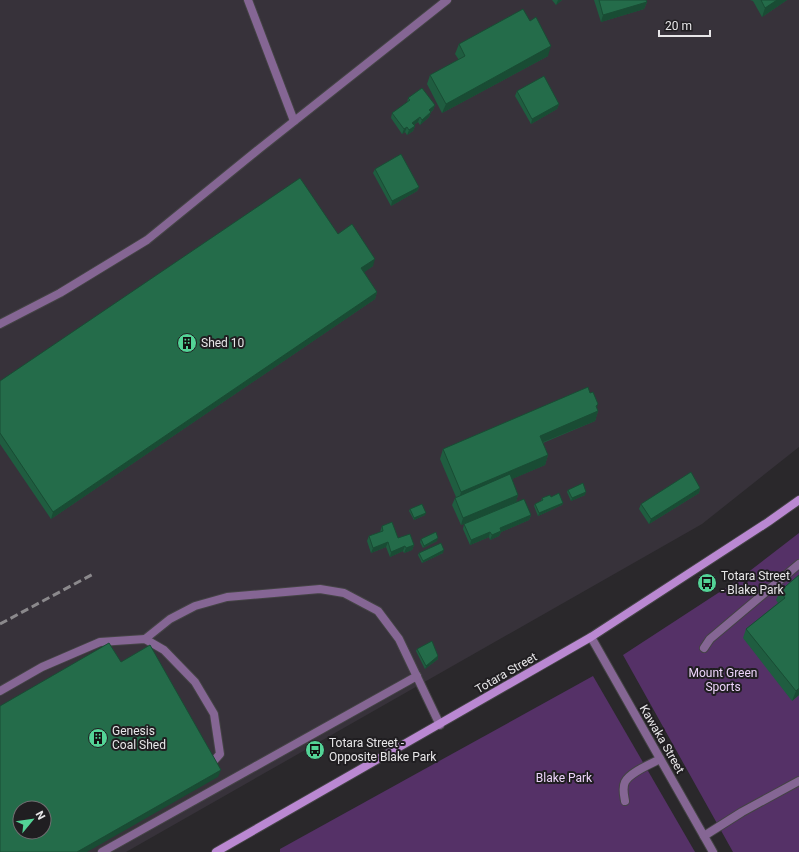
<svg xmlns="http://www.w3.org/2000/svg" width="799" height="852" font-family="Roboto,sans-serif">
<rect width="100%" height="100%" fill="#2a282b"/>
<path fill="#37323a" fill-rule="evenodd" d="M 0,0 L 799,0 L 799,447 L 702,524 L 126,852 L 0,852 ZM 20,808 L 44,808 L 44,832 L 20,832 Z"/>
<g fill="#553167">
<polygon points="799,533 799,852 733,852 623,655 738,580"/>
<polygon points="593,676 695,852 280,852 280,849"/>
</g>
<g fill="none" stroke-linecap="round" stroke-linejoin="round">
<g stroke="#444345" stroke-width="10">
<g id="lane">
<polyline points="248,0 294,121"/>
<polyline points="145,639 170,619 195,606 227,597 320,589 344,593 378,611 399,639 440,725"/>
<polyline points="704,648 710,639 799,564"/>
<polyline points="0,691 42,667 100,642 145,639 164,650 195,682 214,714 220,754 211,764"/>
<path d="M 625,801 C 624,795 622,788 625,782 C 630,772 651,764 660,759"/>
<polyline points="704,836 742,812 799,781"/>
<polyline points="102,852 417,676"/>
</g>
</g>
<g stroke="#444345" stroke-width="10">
<g id="street">
<polyline points="0,324 60,293 147,240 259,149 447,0"/>
<polyline points="591,637 713,852"/>
</g>
</g>
<g stroke="#444345" stroke-width="10">
<polyline id="secondary" points="216,852 591,637 768,522 799,500"/>
</g>
<use href="#lane" stroke="#856694" stroke-width="8"/>
<use href="#street" stroke="#856694" stroke-width="8"/>
<use href="#secondary" stroke="#ba88d2" stroke-width="8"/>
<polyline stroke="#8b898c" stroke-width="3" stroke-dasharray="8 4" stroke-linecap="butt" points="0,624 95,573"/>
</g>
<g fill="#1f5d40">
<polygon points="552,0 562,0 556,5"/>
<polygon points="594,0 646,0 647,2 644,9 601,22"/>
<polygon points="750,0 787,0 762,17 753,1"/>
<polygon points="459,44 548,56 442,113 427,84 430,75 459,60 455,54"/>
<polygon points="517,91 559,104 557,109 531,124 515,96"/>
<polygon points="408,98 435,105 433,110 431,112 429,117 420,125 418,122 414,125 415,126 413,131 407,135 405,132 402,134 391,118 392,113 407,103"/>
<polygon points="375,169 419,187 417,191 391,206 373,173"/>
<polygon points="338,234 373,266 364,272 377,292 375,299 51,519 0,444 0,381"/>
<polygon points="597,409 598,411 595,421 543,443 548,455 545,465 512,479 518,495 516,502 531,515 529,520 501,532 499,536 490,540 489,537 470,545 463,529 464,524 488,514 461,525 452,505 455,498 456,497 440,459 443,449"/>
<polygon points="700,488 699,493 649,524 639,509 641,504"/>
<polygon points="568,490 585,495 571,501 567,492"/>
<polygon points="551,497 563,503 562,505 538,516 534,506 535,504 541,501 542,498"/>
<polygon points="410,509 425,515 414,520 409,511"/>
<polygon points="382,526 398,538 414,545 412,550 404,553 403,551 390,557 386,547 371,553 367,541 369,536 380,532"/>
<polygon points="421,539 437,541 423,548 420,542"/>
<polygon points="419,553 443,553 422,563 418,555"/>
<polygon points="799,575 799,695 792,701 743,638 746,629 778,603 776,600 780,591"/>
<polygon points="417,649 438,659 425,669 416,651"/>
</g>
<g fill="#194c34">
<polygon points="558,0 562,0 556,5"/>
<polygon points="777,0 787,0 762,17 765,8"/>
<polygon points="647,2 644,9 601,22 603,15"/>
<polygon points="551,46 548,56 442,113 446,104"/>
<polygon points="559,104 557,109 531,124 532,119"/>
<polygon points="435,105 433,110 427,115 429,110"/>
<polygon points="431,112 429,117 420,125 422,120"/>
<polygon points="420,117 418,122 410,128 412,123"/>
<polygon points="415,126 413,131 407,135 409,130"/>
<polygon points="407,127 405,132 402,134 404,129"/>
<polygon points="419,187 417,191 391,206 392,201"/>
<polygon points="375,259 373,266 359,276 361,268"/>
<polygon points="377,292 375,299 51,519 53,512"/>
<polygon points="598,404 596,412 598,411 595,421 536,445 540,436"/>
<polygon points="548,455 545,465 458,502 461,492"/>
<polygon points="700,488 699,493 649,524 651,519"/>
<polygon points="586,492 585,495 571,501 572,498"/>
<polygon points="518,495 516,502 461,525 463,518"/>
<polygon points="563,503 562,505 538,516 539,513"/>
<polygon points="426,513 425,515 414,520 414,518"/>
<polygon points="531,515 529,520 501,532 499,536 490,540 492,535 500,528"/>
<polygon points="490,532 489,537 470,545 471,540"/>
<polygon points="438,538 437,541 423,548 424,546"/>
<polygon points="388,542 386,547 371,553 373,548"/>
<polygon points="414,545 412,550 404,553 406,548"/>
<polygon points="405,546 403,551 390,557 391,552"/>
<polygon points="444,550 443,553 422,563 423,561"/>
<polygon points="438,656 438,659 425,669 426,666"/>
<polygon points="799,688 799,695 792,701 796,691"/>
<polygon points="221,770 218,777 87,852 77,852"/>
</g>
<g fill="#246c4a" stroke="#194c34" fill-rule="evenodd">
<polygon points="599,0 646,0 647,2 603,15"/>
<polygon points="761,0 777,0 765,8"/>
<polygon points="523,9 530,21 536,17 551,46 446,104 430,75 465,56 459,44"/>
<polygon points="544,76 559,104 532,119 517,91"/>
<polygon points="422,88 435,105 429,110 431,112 422,120 420,117 412,123 415,126 409,130 407,127 404,129 392,113 410,100 408,98"/>
<polygon points="401,154 419,187 392,201 375,169"/>
<polygon points="300,178 338,234 352,224 375,259 361,268 377,292 53,512 0,433 0,381"/>
<polygon points="588,387 590,393 593,392 598,404 596,406 598,411 540,436 548,455 461,492 443,449"/>
<polygon points="691,472 700,488 651,519 641,504"/>
<polygon points="510,474 518,495 463,518 455,498"/>
<polygon points="583,483 586,492 572,498 568,490"/>
<polygon points="559,493 563,503 539,513 535,504 543,500 542,498 550,495 551,497"/>
<polygon points="524,499 531,515 500,528 501,531 492,535 490,532 471,540 464,524"/>
<polygon points="422,504 426,513 414,518 410,509"/>
<polygon points="392,522 398,538 410,534 414,545 406,548 405,546 391,552 388,542 373,548 369,536 383,531 382,526"/>
<polygon points="436,532 438,538 424,546 421,539"/>
<polygon points="441,543 444,550 423,561 419,553"/>
<polygon points="799,575 799,688 796,691 746,629 785,598 780,591"/>
<polygon points="432,641 438,656 426,666 417,649"/>
<path d="M 109,643 L 121,662 L 150,645 L 221,770 L 77,852 L 0,852 L 0,706 ZM 20,808 L 44,808 L 44,832 L 20,832 Z"/>
</g>
<defs>
<g id="building-disc" transform="scale(1)"><circle r="9.5" fill="#53d396" stroke="#201e21"/><path d="M-4-6H4V6H1V3H-1V6H-4ZM-2.5-4.3h1.7v1.8h-1.7ZM.8-4.3h1.7v1.8H.8ZM-2.5-1h1.7V.8h-1.7ZM.8-1h1.7V.8H.8Z" fill="#111"/></g>
<g id="bus-disc" transform="scale(1)"><circle r="9.5" fill="#53d396" stroke="#201e21"/><path d="M-5-6H5V4H4V6H2V4H-2V6H-4V4H-5ZM-3.5-4V0h7V-4ZM-3.5 1.2v1.5H-2V1.2ZM2 1.2v1.5H3.5V1.2Z" fill="#111"/></g>
</defs>
<g fill-rule="evenodd">
<use href="#building-disc" x="187" y="343"/>
<use href="#bus-disc" x="707" y="583"/>
<use href="#building-disc" x="98" y="738"/>
<use href="#bus-disc" x="315" y="750"/>
</g>
<g text-anchor="middle" dominant-baseline="central" stroke-width="4" stroke-linejoin="round" paint-order="stroke">
<g font-size="12" fill="#e7e6e8" stroke="#201e21" text-anchor="start">
<text x="201" y="343">Shed 10</text>
<text x="721" y="576">Totara Street<tspan x="721" dy="14">- Blake Park</tspan></text>
<text x="112" y="731">Genesis<tspan x="112" dy="14">Coal Shed</tspan></text>
<text x="329" y="743">Totara Street -<tspan x="329" dy="14">Opposite Blake Park</tspan></text>
</g>
<g font-size="12" fill="#e7e6e8" stroke="#201e21">
<text transform="translate(506 673) rotate(-30)">Totara Street</text>
<text transform="translate(662 739) rotate(60)">Kawaka Street</text>
</g>
<g font-size="12" fill="#edd4fa" stroke="#201e21">
<text x="723" y="673">Mount Green<tspan x="723" dy="14">Sports</tspan></text>
<text x="564" y="778">Blake Park</text>
</g>
</g>
<g transform="translate(32 820) rotate(61)"><circle r="19" fill="#201e21" stroke="#706e71"/>
<path d="M0-3L7 15L0 10L-7 15Z" fill="#53d396"/>
<text y="-6" font-size="11" font-weight="bold" text-anchor="middle" fill="#e7e6e8">N</text>
</g>
<path d="M659 30v6h51v-6" fill="none" stroke="#e7e6e8" stroke-width="2"/>
<text x="665" y="30" font-size="12" fill="#e7e6e8" stroke="#201e21" stroke-width="3" paint-order="stroke">20 m</text>
</svg>
